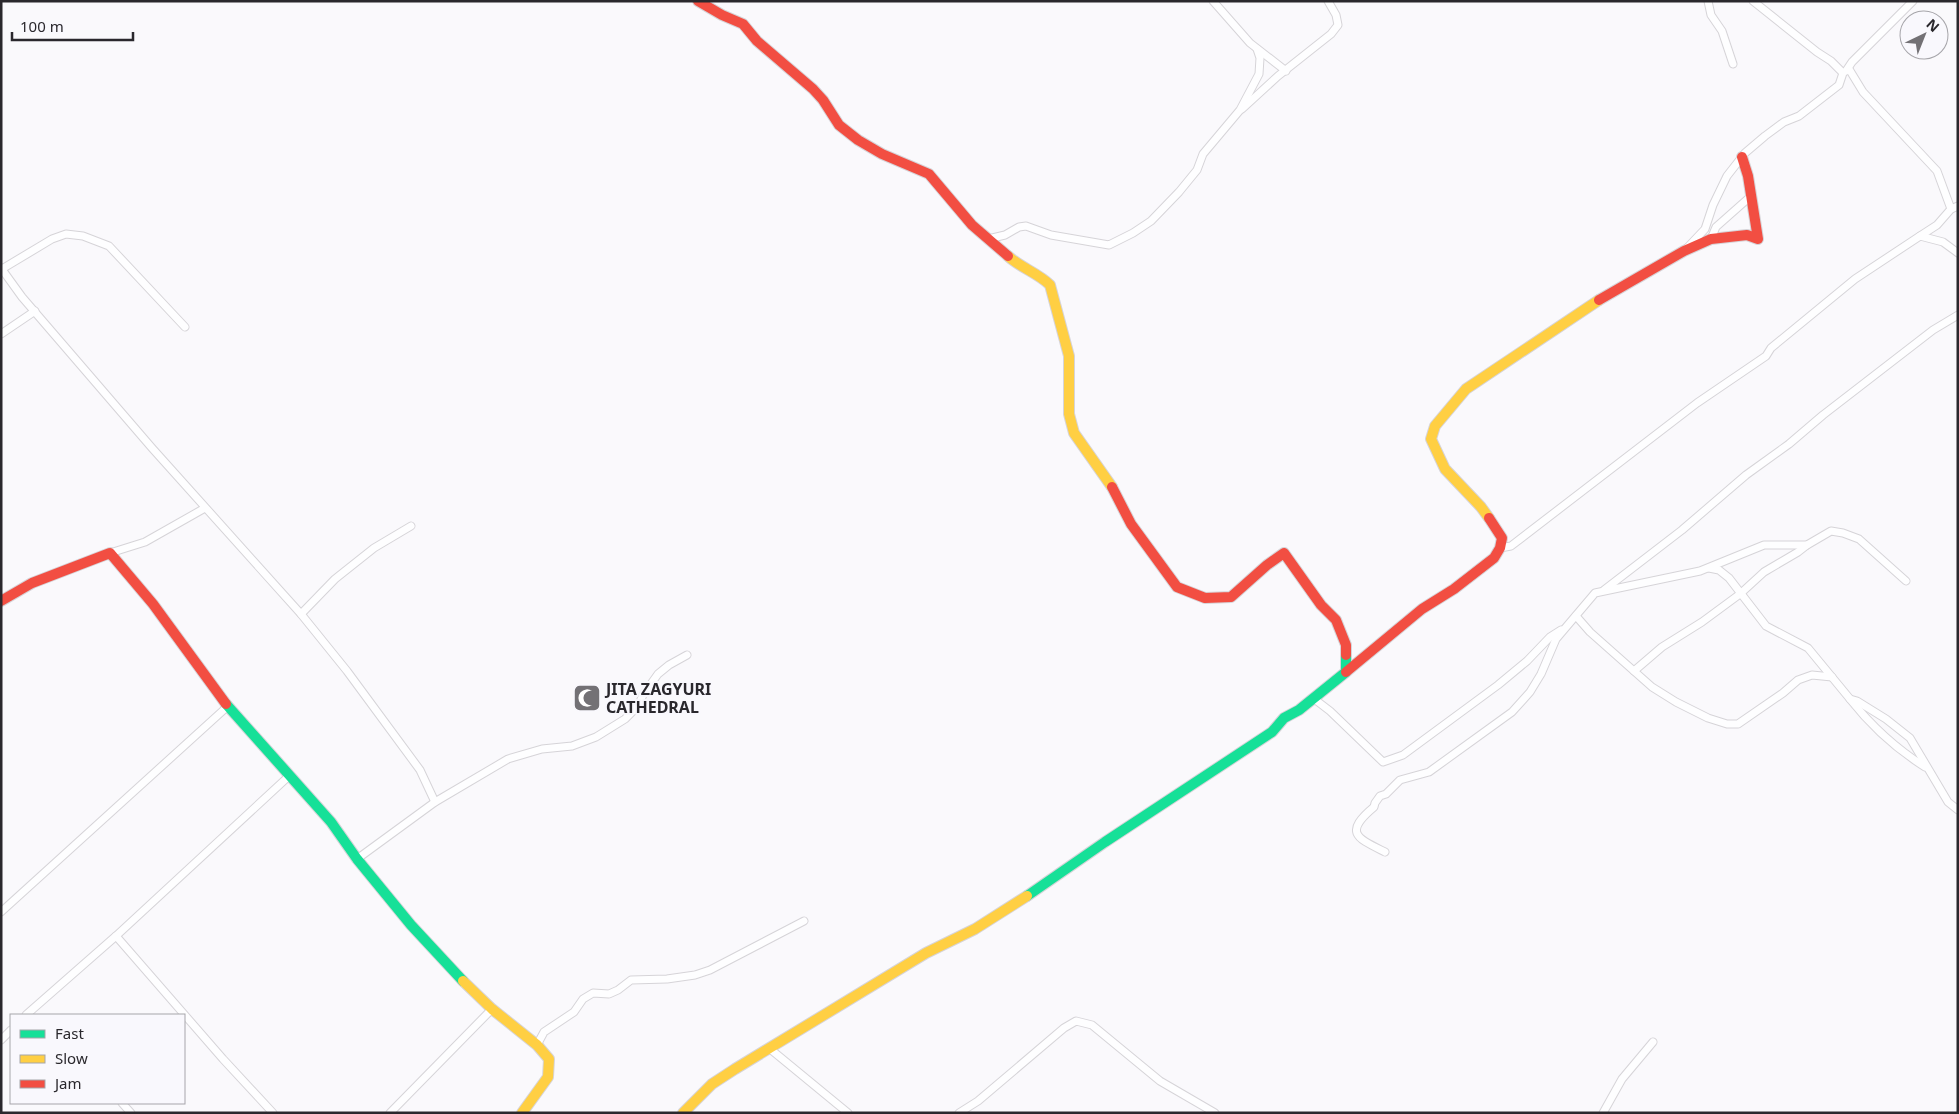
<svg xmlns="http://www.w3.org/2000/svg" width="1959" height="1114" font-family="'Noto Sans',sans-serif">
<rect width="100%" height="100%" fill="#faf9fc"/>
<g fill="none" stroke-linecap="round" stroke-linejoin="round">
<g stroke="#d6d4d8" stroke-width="9">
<g id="street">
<polyline points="1213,1 1250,43 1286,71"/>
<polyline points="1708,1 1711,15 1722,31 1733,64"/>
<polyline points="1849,69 1863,92 1937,171 1951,209"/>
<polyline points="1846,71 1852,62 1913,1"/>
<polyline points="1242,109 1278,76 1331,34 1338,25 1336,15 1328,1"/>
<polyline points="1920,236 1937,225 1951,209 1958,206"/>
<polyline points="988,239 1005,235 1019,227 1026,226 1051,235 1109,245 1133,233 1151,221 1179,192 1197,170 1203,154 1240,110 1259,74 1260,58 1257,49"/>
<polyline points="1711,239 1716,227 1751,196"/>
<polyline points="1687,248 1705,229 1713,205 1727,176 1745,153 1765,136 1784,122 1799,116 1839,85 1843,73 1831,61 1817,52 1753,1"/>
<polyline points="1,268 22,297 152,448 301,614 347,671 420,770 435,802"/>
<polyline points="2,269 52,239 66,234 83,236 109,246 185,327"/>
<polyline points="1,334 35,311"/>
<polyline points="1500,548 1511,546 1697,403 1766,356 1771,348 1855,279 1920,236 1943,242 1958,253"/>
<polyline points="110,553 145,542 205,508"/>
<polyline points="1709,568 1719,570 1729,578 1766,626 1808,648 1850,699 1857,701 1886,719 1910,738 1948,802 1958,810"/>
<polyline points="1604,590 1682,530 1746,475 1789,444 1823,415 1933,330 1958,315"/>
<polyline points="301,614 335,579 374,548 411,526"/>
<polyline points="1576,616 1590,632 1652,687 1676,702 1708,718 1727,724 1738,724 1783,693 1798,680 1812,675 1832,677"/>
<polyline points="1634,671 1662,647 1702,622 1740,594 1764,572 1798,552 1807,545"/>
<polyline points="1313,698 1330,711 1383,762 1403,755 1498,685 1527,661 1550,637 1561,630"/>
<path d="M 1850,699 C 1872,727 1895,748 1925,767"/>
<path d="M 1385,852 C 1357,838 1343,833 1374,807 L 1375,803 L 1380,796 L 1386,794 L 1400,780 L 1429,772 L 1512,712 L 1530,692 L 1541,674 L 1556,639 L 1595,593 L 1700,571 L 1764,545 L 1807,545 L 1831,531 L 1843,533 L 1859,539 L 1906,581"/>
<polyline points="357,859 435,802 508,759 542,749 572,746 596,737 625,719 638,706 643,695 658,674 669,665 687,655"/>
<polyline points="1,912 228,706"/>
<polyline points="116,936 223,1059 273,1113"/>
<polyline points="26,1015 116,936 289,776"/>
<polyline points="1,1040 11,1030"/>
<polyline points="537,1045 544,1032 574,1012 583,999 593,993 609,994 618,990 631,980 667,979 695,975 710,970 804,921"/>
<polyline points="769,1048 848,1113"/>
<polyline points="122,1103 131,1113"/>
<polyline points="390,1113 492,1009"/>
<polyline points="959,1113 978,1101 1064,1028 1076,1021 1092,1025 1160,1081 1215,1113"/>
<polyline points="1603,1113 1622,1079 1653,1042"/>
</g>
</g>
<g stroke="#d6d4d8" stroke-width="12">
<g id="fast">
<polyline points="226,704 331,822 357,859 411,925 463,981"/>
<polyline points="1027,896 1105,842 1272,732 1284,718 1299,710 1346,672 1346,655"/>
</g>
</g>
<g stroke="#d6d4d8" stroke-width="12">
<g id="slow">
<path d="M 1008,256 C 1021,268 1038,273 1050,285 L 1069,356 L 1069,414 L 1074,433 L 1112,487"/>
<polyline points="1489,518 1481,507 1445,469 1431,439 1435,426 1466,389 1599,300"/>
<polyline points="463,981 492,1009 537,1045 549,1059 548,1077 522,1113"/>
<polyline points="683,1113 712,1084 735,1069 926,953 975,929 1027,896"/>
</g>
</g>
<g stroke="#d6d4d8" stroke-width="12">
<g id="jam">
<polyline points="698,1 722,15 743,24 757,41 813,89 823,100 839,125 858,140 882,154 929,174 972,225 1008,256"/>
<polyline points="1599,300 1684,251 1711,239 1747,235 1758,239 1748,176 1742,157"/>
<polyline points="1112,487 1131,524 1177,587 1205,598 1231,597 1267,565 1284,553 1321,605 1336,620 1346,645 1346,655"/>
<polyline points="1,601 32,583 110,553 153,604 226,704"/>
<polyline points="1346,672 1422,609 1454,589 1494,558 1500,548 1502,538 1489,518"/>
</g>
</g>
<use href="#street" stroke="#fefeff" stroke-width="7"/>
<use href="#fast" stroke="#16e098" stroke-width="10"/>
<use href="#slow" stroke="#ffcf43" stroke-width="10"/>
<use href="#jam" stroke="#f24e42" stroke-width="10"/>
</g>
<defs>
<g id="mosque-square" transform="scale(1.4375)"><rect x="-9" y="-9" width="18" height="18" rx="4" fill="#737175" stroke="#f9f8fd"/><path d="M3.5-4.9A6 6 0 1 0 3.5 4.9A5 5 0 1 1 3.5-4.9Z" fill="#fff"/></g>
</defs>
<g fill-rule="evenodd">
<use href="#mosque-square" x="587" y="698"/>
</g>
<g text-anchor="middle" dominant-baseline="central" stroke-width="4" stroke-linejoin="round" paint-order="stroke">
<g font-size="16" font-weight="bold" fill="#2a282d" stroke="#f9f8fd" text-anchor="start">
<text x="606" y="689">JITA ZAGYURI<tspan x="606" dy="18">CATHEDRAL</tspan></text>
</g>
</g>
<rect width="1959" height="1114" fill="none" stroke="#2a282d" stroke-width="5"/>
<rect x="10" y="1014" width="175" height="90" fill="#f9f8fd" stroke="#a6a5aa"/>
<rect x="20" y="1030" width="25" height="8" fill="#16e098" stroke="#a6a5aa"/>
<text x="55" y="1039" font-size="15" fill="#2a282d">Fast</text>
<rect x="20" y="1055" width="25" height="8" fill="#ffcf43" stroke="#a6a5aa"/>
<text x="55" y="1064" font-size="15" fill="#2a282d">Slow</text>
<rect x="20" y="1080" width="25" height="8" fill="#f24e42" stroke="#a6a5aa"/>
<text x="55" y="1089" font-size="15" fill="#2a282d">Jam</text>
<g transform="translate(1924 35) rotate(43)"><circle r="24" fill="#f9f8fd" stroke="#a6a5aa"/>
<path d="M0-4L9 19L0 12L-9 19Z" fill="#737175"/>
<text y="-8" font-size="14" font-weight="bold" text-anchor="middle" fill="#2a282d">N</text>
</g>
<path d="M12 32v8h121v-8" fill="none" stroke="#2a282d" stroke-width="2.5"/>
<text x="20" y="32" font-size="15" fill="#2a282d" stroke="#f9f8fd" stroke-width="4" paint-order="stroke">100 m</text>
</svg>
